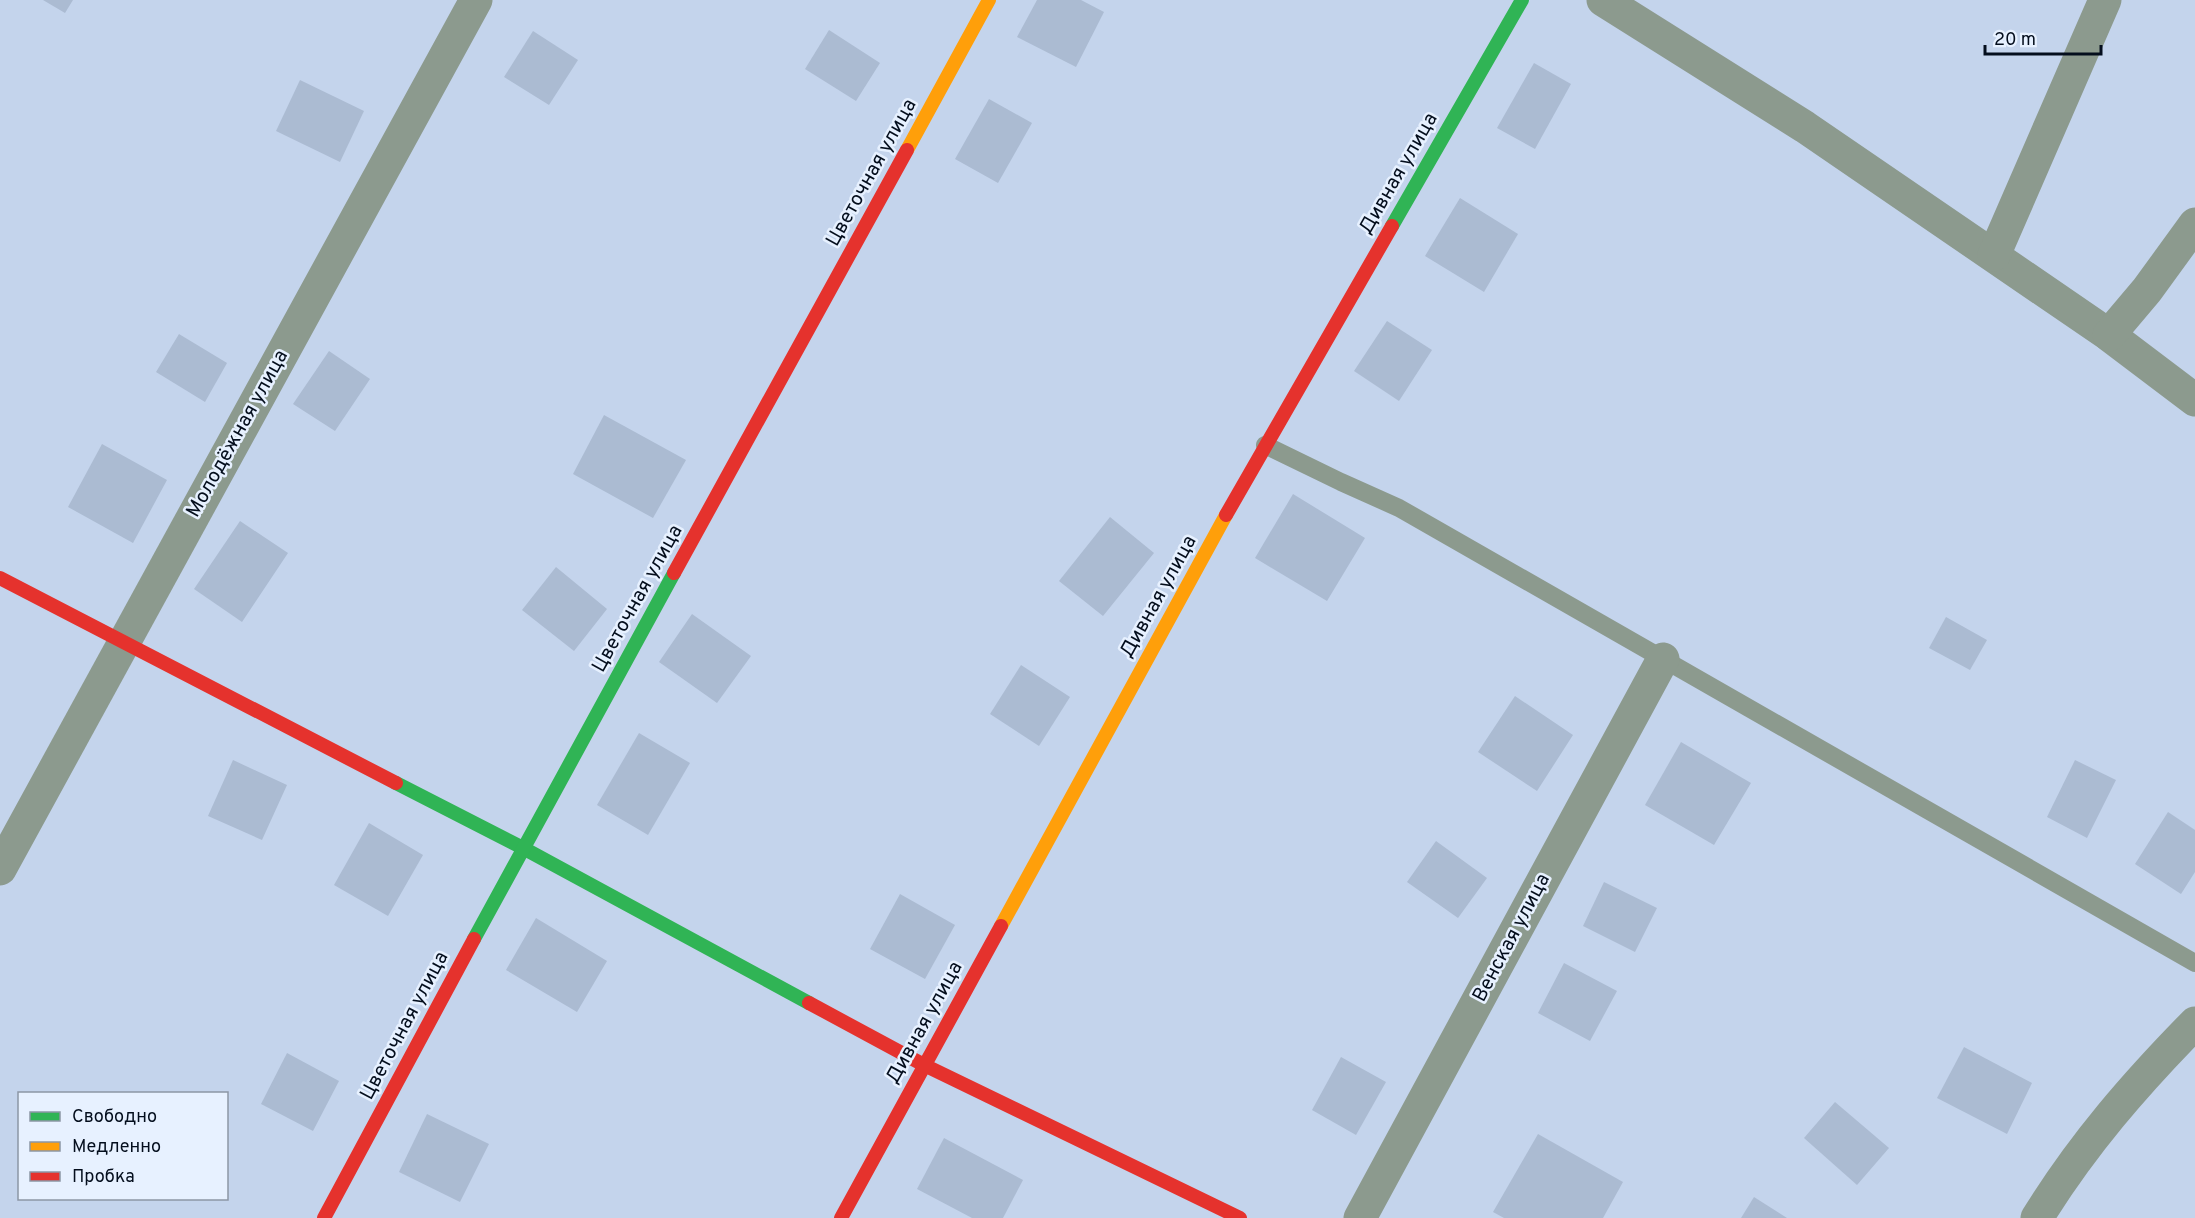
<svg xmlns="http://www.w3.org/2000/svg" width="2195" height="1218" font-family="Overpass,sans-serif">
<rect width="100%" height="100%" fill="#c4d4ec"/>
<g fill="#abbbd2">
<polygon points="43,0 73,0 65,13"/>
<polygon points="1037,0 1081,0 1104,12 1076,67 1017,37"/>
<polygon points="829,30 880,63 856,101 805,69"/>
<polygon points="533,31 578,60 549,105 504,77"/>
<polygon points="1534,63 1571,84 1535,149 1497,128"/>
<polygon points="300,80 364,111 340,162 276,131"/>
<polygon points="989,99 1032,123 998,183 955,159"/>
<polygon points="1460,198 1518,234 1484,292 1425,256"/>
<polygon points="1387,321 1432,350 1399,401 1354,371"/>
<polygon points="179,334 227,363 205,402 156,372"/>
<polygon points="329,351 370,379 335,431 293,404"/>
<polygon points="604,415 686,460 653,518 573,474"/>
<polygon points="102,444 167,480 133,543 68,507"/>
<polygon points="1293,494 1365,538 1327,601 1255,558"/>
<polygon points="1110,517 1154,553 1103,616 1059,581"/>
<polygon points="240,521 288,553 242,622 194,589"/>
<polygon points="556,567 607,609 574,651 522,610"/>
<polygon points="692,614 751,656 717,703 659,662"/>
<polygon points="1946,617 1987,640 1970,670 1929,648"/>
<polygon points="1021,665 1070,697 1039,746 990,714"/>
<polygon points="1515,696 1573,735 1537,791 1478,752"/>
<polygon points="639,733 690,763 648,835 597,805"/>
<polygon points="1681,742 1751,783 1714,845 1645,805"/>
<polygon points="233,760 287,785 262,840 208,816"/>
<polygon points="2075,760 2116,780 2087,838 2047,817"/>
<polygon points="2168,812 2195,830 2195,872 2181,894 2135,864"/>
<polygon points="369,823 423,855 388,916 334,885"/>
<polygon points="1436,841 1487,878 1458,918 1407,882"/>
<polygon points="1604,882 1657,908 1635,952 1583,926"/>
<polygon points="900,894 955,925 925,979 870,949"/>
<polygon points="536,918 607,961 577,1012 506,970"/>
<polygon points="1564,963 1617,991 1590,1041 1538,1013"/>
<polygon points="1964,1047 2032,1083 2007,1134 1937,1098"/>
<polygon points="287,1053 339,1081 313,1131 261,1104"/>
<polygon points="1341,1057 1386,1082 1356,1135 1312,1110"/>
<polygon points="1835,1102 1889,1148 1857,1185 1804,1138"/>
<polygon points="427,1114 489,1144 460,1202 399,1172"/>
<polygon points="1538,1134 1623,1182 1603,1218 1504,1218 1493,1212"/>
<polygon points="944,1138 1023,1180 1003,1218 972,1218 917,1189"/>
<polygon points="1754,1197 1787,1218 1741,1218"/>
</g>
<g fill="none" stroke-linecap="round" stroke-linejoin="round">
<polyline stroke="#8c9a8e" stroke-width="18" points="1265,445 1341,482 1399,508 2195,963"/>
<g stroke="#8c9a8e" stroke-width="33">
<polyline points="1603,0 1805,127 2109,335 2195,400"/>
<polyline points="1994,255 2105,0"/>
<polyline points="2109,335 2147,290 2195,224"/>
<polyline points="0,869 476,0"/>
<polyline points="1360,1218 1663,659"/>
<path d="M 2037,1218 C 2082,1145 2135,1084 2195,1023"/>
</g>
<g stroke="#30b455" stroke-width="14">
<polyline points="1392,226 1522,0"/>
<polyline points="396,783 523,848 809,1003"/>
<polyline points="474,939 674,573"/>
</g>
<g stroke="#ff9f0a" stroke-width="14">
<polyline points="907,150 989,0"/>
<polyline points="1001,926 1226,515"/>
</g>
<g stroke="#e5322d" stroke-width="14">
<polyline points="1226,515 1392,226"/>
<polyline points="674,573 907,150"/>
<polyline points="0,578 396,783"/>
<polyline points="809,1003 924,1065 1240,1218"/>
<polyline points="324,1218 474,939"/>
<polyline points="841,1218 1001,926"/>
</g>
</g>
<g text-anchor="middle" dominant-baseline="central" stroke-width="5" stroke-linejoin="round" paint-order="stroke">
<g font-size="20" fill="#040e1d" stroke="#e7f1ff">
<text transform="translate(872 173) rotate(-61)">Цветочная улица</text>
<text transform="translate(1399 174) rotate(-60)">Дивная улица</text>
<text transform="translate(238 434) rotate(-61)">Молодёжная улица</text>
<text transform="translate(1159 597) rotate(-61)">Дивная улица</text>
<text transform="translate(638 599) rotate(-61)">Цветочная улица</text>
<text transform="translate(1512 938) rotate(-62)">Венская улица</text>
<text transform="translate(925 1023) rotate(-61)">Дивная улица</text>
<text transform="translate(405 1026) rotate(-62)">Цветочная улица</text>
</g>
</g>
<rect x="18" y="1092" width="210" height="108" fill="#e7f1ff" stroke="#8c96a5" stroke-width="1.5"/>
<rect x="30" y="1112" width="30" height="9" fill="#30b455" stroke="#8c96a5" stroke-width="1.5"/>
<text x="72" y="1122" font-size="18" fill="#040e1d">Свободно</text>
<rect x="30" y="1142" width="30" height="9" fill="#ff9f0a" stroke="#8c96a5" stroke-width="1.5"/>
<text x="72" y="1152" font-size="18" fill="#040e1d">Медленно</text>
<rect x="30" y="1172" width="30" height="9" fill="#e5322d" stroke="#8c96a5" stroke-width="1.5"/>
<text x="72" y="1182" font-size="18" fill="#040e1d">Пробка</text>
<path d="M1985 45v9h116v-9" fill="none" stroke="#040e1d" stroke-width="3"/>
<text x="1994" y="45" font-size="18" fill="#040e1d" stroke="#e7f1ff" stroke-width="4.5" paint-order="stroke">20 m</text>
</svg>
